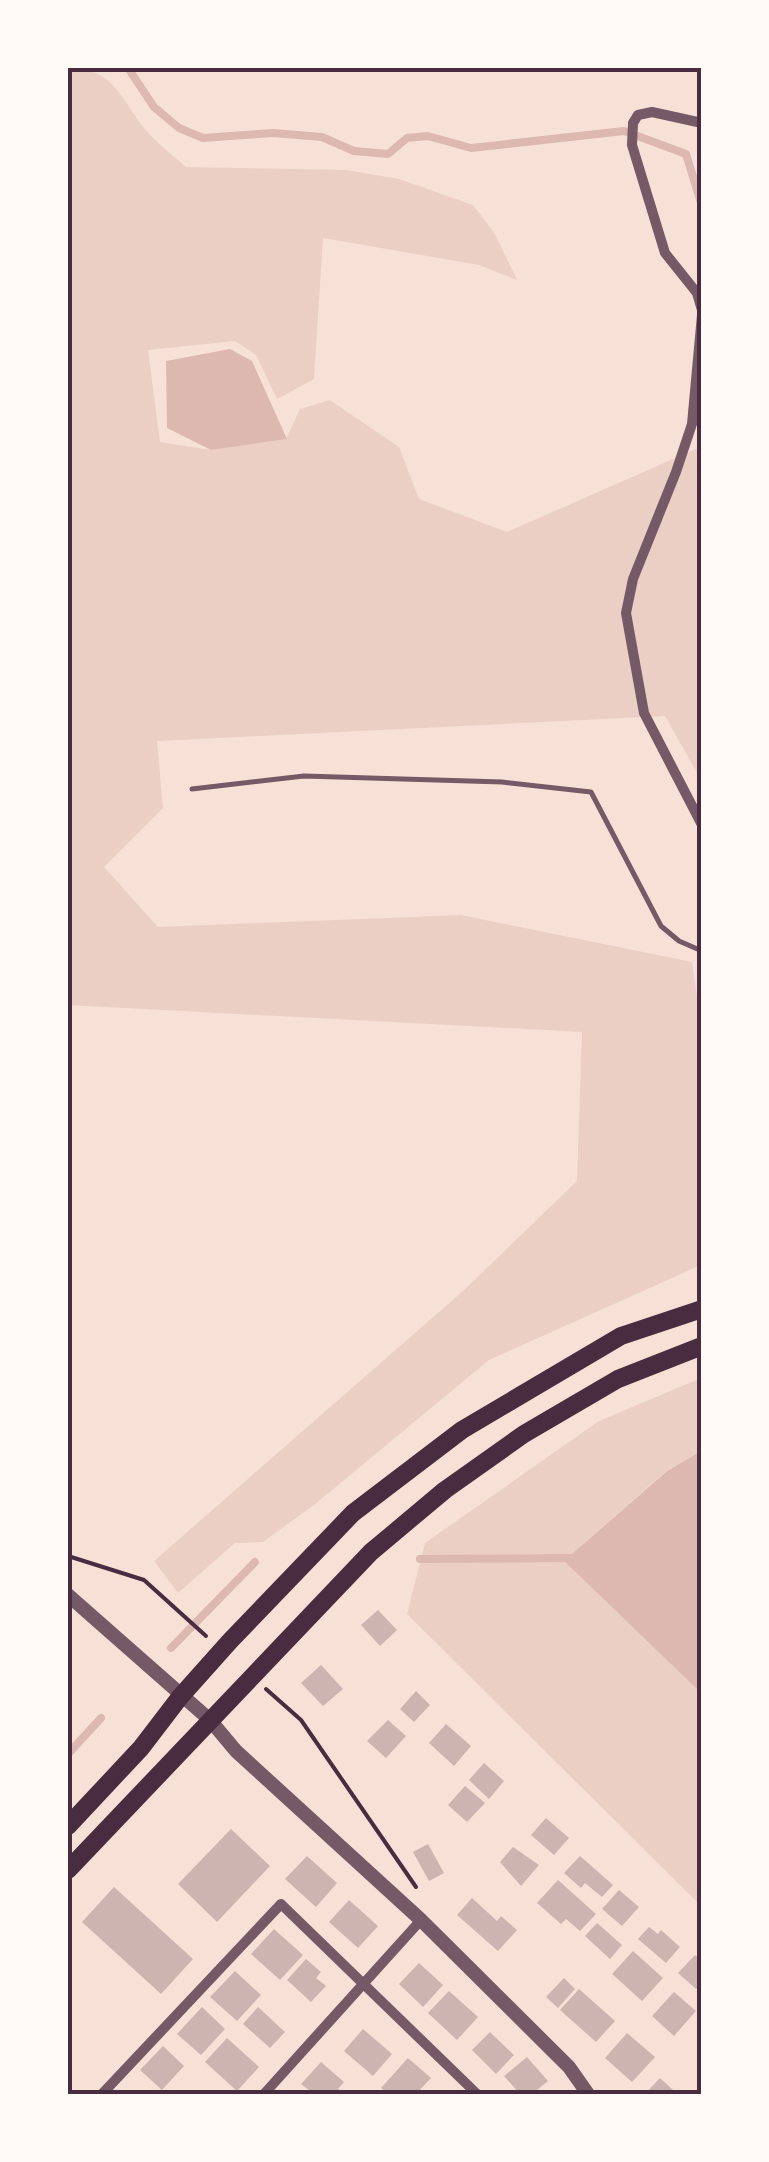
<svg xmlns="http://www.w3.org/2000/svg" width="769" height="2162" font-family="'PT Sans',sans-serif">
<rect width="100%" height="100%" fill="#f7e1d7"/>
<g fill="#ebcfc5">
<path d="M 68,68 C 113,67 120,98 145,129 C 156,143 173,155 186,167 L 347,170 L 399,179 L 473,205 L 495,234 L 517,280 L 479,265 L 323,238 L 314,379 L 277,399 L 256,355 L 235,341 L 148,350 L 160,442 L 211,450 L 286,439 L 300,409 L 330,400 L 399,447 L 419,499 L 507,532 L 698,448 L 701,435 L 701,780 L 665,716 L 157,741 L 163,808 L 104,867 L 158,927 L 461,915 L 692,962 L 702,1031 L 701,1265 L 489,1360 L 314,1505 L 263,1542 L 235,1543 L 178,1593 L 154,1561 L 463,1291 L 577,1181 L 582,1032 L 68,1005 Z"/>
<polygon points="701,1378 701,1451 666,1471 564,1561 701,1693 701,1906 407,1614 425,1543 599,1421"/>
</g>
<g fill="#dcb8b0">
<polygon points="230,349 252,361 287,439 211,450 167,428 166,361"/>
<polygon points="701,1451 701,1693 564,1561 667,1471"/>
</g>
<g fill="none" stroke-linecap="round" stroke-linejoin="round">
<g stroke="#dcb8b0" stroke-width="8">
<polyline points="128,68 154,107 179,128 203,138 273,133 322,137 354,151 388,154 407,138 428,136 471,148 624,131 686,154 702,206"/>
<polyline points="420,1559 577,1558"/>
<polyline points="171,1648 255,1562"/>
<polyline points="68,1754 101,1718"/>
</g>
</g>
<g fill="#ccb4b1">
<polygon points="378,1610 397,1630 380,1646 361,1625"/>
<polygon points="321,1665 343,1689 323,1706 301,1683"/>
<polygon points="416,1691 430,1705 414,1722 400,1709"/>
<polygon points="388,1720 406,1736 386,1758 367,1741"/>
<polygon points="446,1724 471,1746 454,1766 429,1743"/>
<polygon points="484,1763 504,1781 489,1799 469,1780"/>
<polygon points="465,1786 485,1803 467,1822 448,1805"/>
<polygon points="546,1818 569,1838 554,1855 531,1835"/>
<polygon points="231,1829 270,1866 217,1922 178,1884"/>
<polygon points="428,1844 444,1873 429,1881 413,1852"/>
<polygon points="513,1847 539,1865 521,1886 500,1862"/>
<polygon points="307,1856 337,1883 316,1907 285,1879"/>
<polygon points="580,1856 613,1885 602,1897 585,1883 581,1888 564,1873"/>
<polygon points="558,1880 596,1914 580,1931 566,1919 561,1924 537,1903"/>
<polygon points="114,1887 193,1959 161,1994 82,1922"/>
<polygon points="619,1890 639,1907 622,1926 602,1909"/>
<polygon points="472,1898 497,1921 501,1916 517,1930 498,1951 457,1915"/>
<polygon points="349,1900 378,1926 358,1948 329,1922"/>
<polygon points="597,1923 622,1945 610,1959 585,1936"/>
<polygon points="649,1927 658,1934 661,1930 680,1947 666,1963 638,1939"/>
<polygon points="274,1929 303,1955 280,1980 251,1954"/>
<polygon points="633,1951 663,1978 642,2001 612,1974"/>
<polygon points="695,1955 702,1961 702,1984 696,1989 678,1973"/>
<polygon points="306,1959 321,1972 316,1978 326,1986 311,2002 287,1980"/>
<polygon points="419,1963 443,1985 423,2007 399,1984"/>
<polygon points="235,1971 261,1995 237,2021 210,1997"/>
<polygon points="564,1978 575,1989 558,2008 546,1997"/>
<polygon points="579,1989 615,2021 596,2042 560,2010"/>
<polygon points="449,1991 478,2017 457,2040 428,2013"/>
<polygon points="674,1992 696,2011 674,2036 652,2016"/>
<polygon points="202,2007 225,2029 201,2055 177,2034"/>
<polygon points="258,2007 285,2032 270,2048 243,2024"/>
<polygon points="363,2029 392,2054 373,2076 344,2051"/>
<polygon points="490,2032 514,2055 496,2074 472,2050"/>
<polygon points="627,2033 655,2057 632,2082 605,2058"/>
<polygon points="227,2038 259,2067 237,2091 205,2062"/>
<polygon points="163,2046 184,2066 162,2090 140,2070"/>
<polygon points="527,2057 548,2081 532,2094 520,2094 504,2076"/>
<polygon points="408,2058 431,2078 416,2094 388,2094 381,2088"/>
<polygon points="321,2062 344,2082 338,2089 345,2094 314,2094 301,2084"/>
<polygon points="660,2078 673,2090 669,2094 645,2094"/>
</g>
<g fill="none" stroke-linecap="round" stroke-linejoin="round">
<g stroke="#4a2c40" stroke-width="4">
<polyline points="68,1556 144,1580 206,1636"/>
<polyline points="266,1689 301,1720 416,1887"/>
</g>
<polyline stroke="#755966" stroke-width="5" points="192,789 304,776 502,782 591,792 661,926 679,941 702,951"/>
<g stroke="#755966" stroke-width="10">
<polyline points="702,123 652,112 638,115 633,123 632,145 665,253 697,293 702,310"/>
<polyline points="702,315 692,424 676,472 633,579 626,613 644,713 702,825"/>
<polyline points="102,2094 281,1904 477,2094"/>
<polyline points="264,2094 421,1920"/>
</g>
<polyline stroke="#755966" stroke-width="14" points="68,1595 210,1720 236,1751 421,1920 569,2067 588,2094"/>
<g stroke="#4a2c40" stroke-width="18">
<polyline points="68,1826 141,1748 180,1697 230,1641 353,1513 462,1430 621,1336 702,1309"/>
<polyline points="68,1870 371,1552 445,1490 524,1434 618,1379 702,1346"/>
</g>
</g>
<rect width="769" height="2162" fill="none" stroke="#fffaf5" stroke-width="140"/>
<rect x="70" y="70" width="629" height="2022" fill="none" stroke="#4a2c40" stroke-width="4"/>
</svg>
